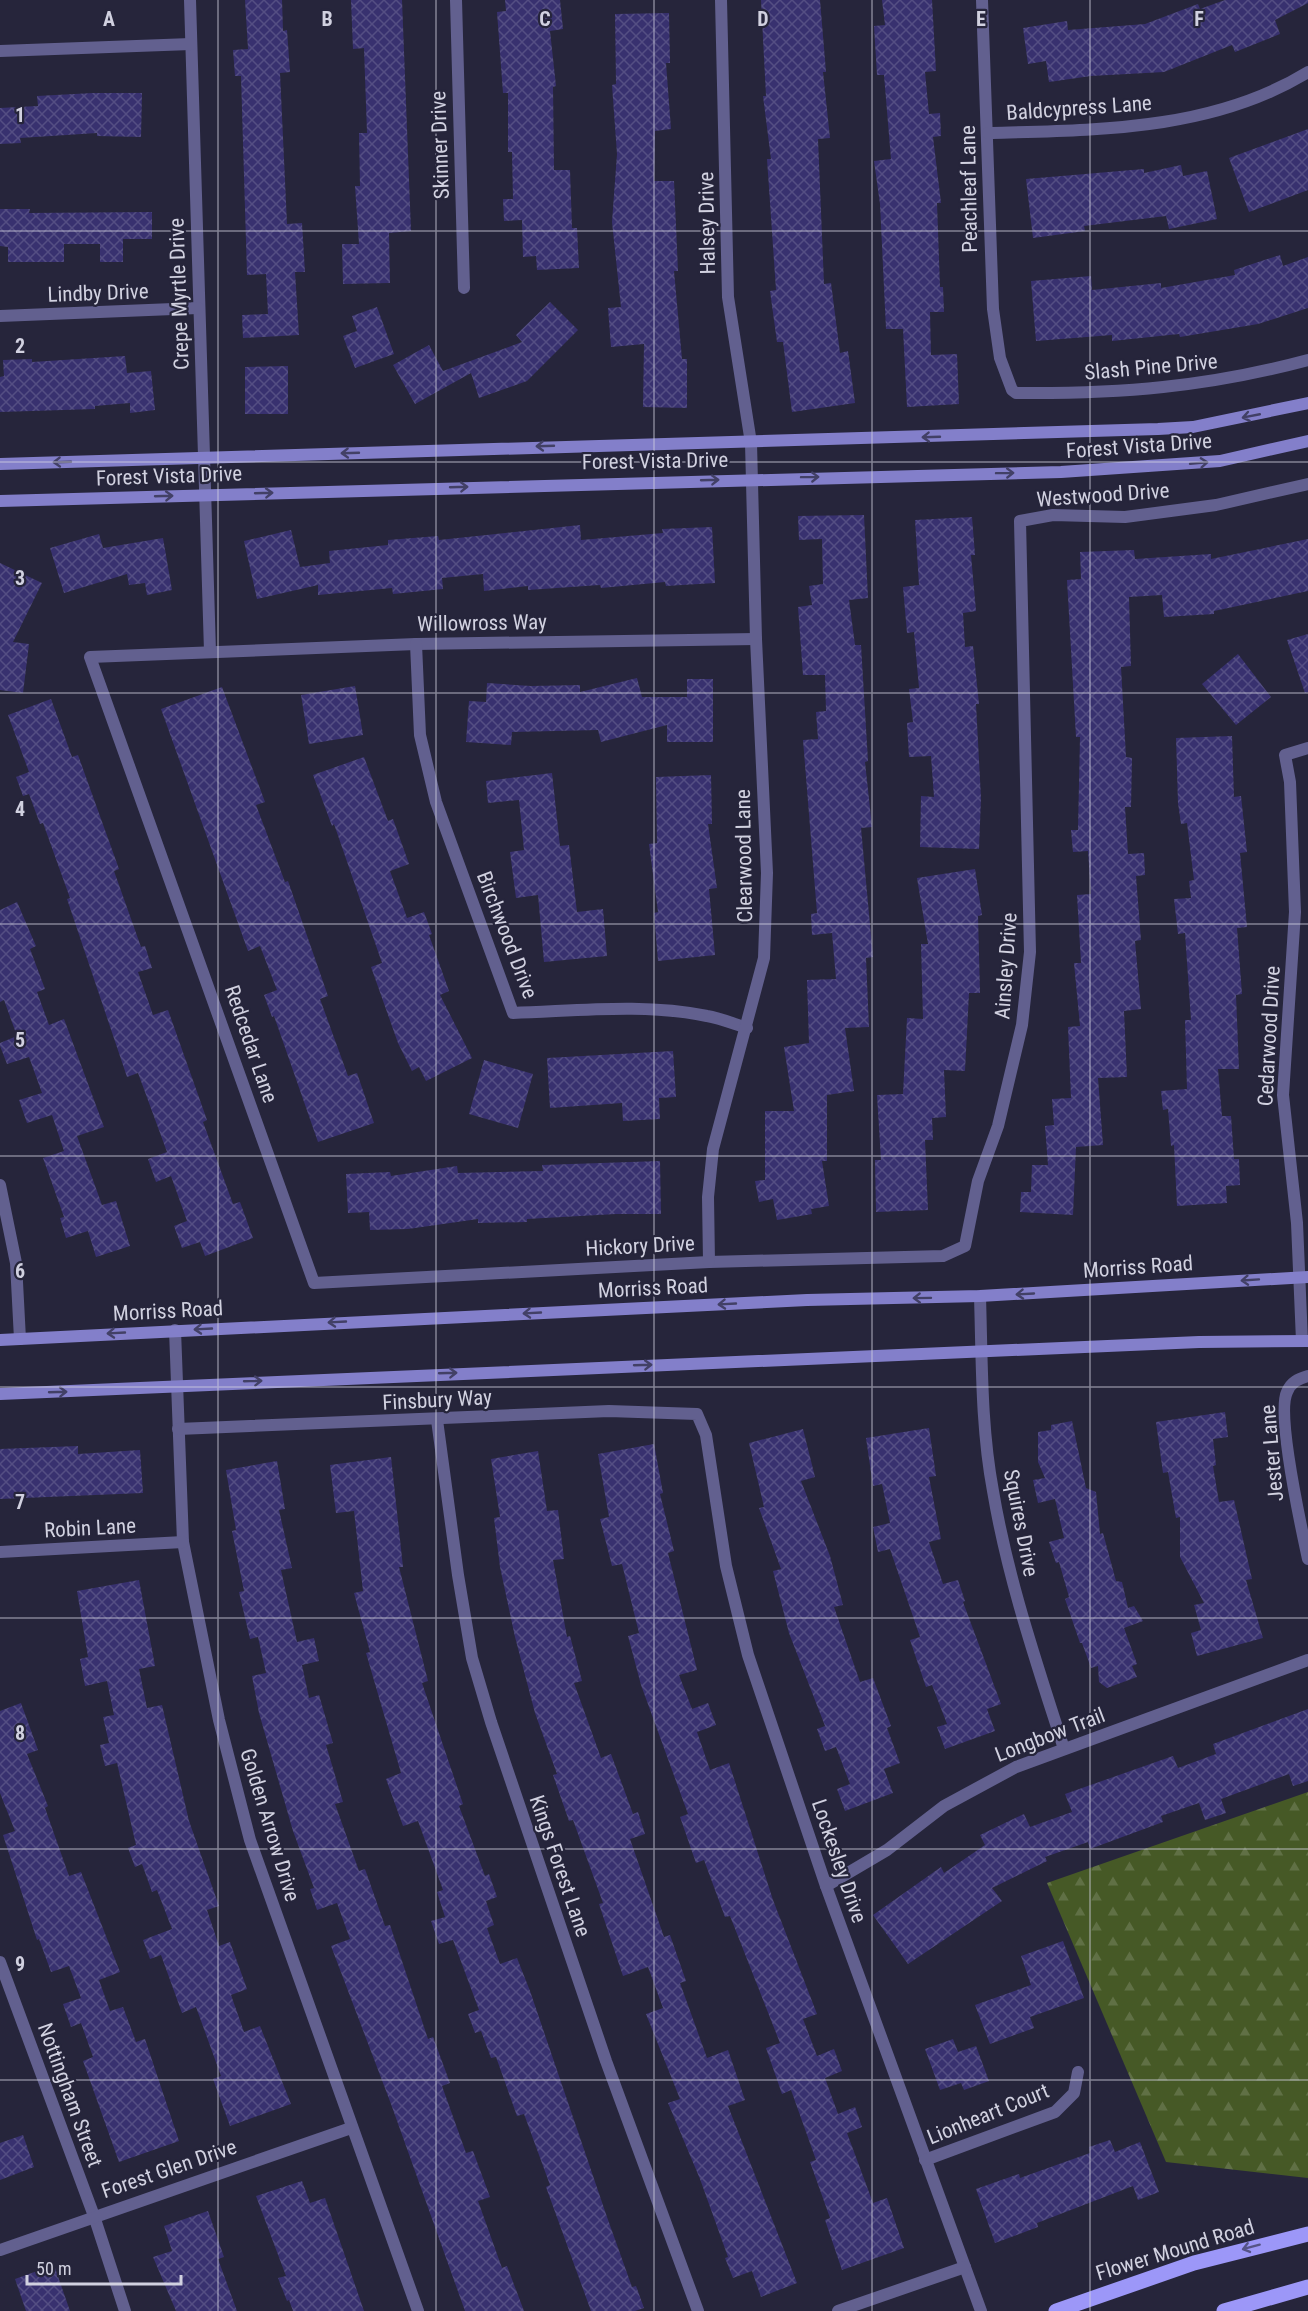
<svg xmlns="http://www.w3.org/2000/svg" width="1308" height="2311" font-family="'Roboto Condensed',sans-serif">
<defs>
<pattern id="forest-firs" width="22" height="20" patternUnits="userSpaceOnUse" patternTransform="scale(1.5)"><rect width="22" height="20" fill="#465926"/><path d="M5 1l3.5 6h-7zM16 11l3.5 6h-7z" fill="#607045"/></pattern>
<pattern id="building-cross-hatch" width="8" height="8" patternUnits="userSpaceOnUse" patternTransform="scale(1.5)"><rect width="8" height="8" fill="#38316f"/><path d="M0 0l8 8M0 8l8-8" fill="none" stroke="#544e83"/></pattern>
</defs>
<rect width="100%" height="100%" fill="#26253b"/>
<polygon fill="url(#forest-firs)" points="1308,1792 1308,2178 1166,2162 1047,1883"/>
<g fill="url(#building-cross-hatch)">
<polygon points="245,0 282,0 283,31 287,30 290,72 280,73 287,224 302,223 305,272 295,272 299,335 243,338 242,315 268,314 266,274 247,275 241,76 235,76 233,50 248,49"/>
<polygon points="351,0 402,0 411,231 389,233 390,283 343,284 342,244 359,244 355,186 360,186 359,133 367,133 364,48 353,49"/>
<polygon points="505,0 560,0 563,29 550,31 556,86 553,87 554,170 570,170 572,228 577,228 579,268 537,270 536,256 523,257 522,220 504,221 503,199 513,199 512,152 508,152 508,93 503,93 497,12 506,11"/>
<polygon points="761,0 820,0 826,72 823,72 830,138 818,139 824,284 831,283 840,353 848,351 855,403 792,412 783,342 777,342 770,291 776,290 767,159 771,159 763,96 766,96"/>
<polygon points="882,0 932,0 936,71 925,72 929,114 940,113 941,136 933,137 941,203 937,203 940,287 943,287 944,312 930,312 931,355 957,354 959,404 907,407 903,329 886,329 880,204 874,161 891,159 884,75 877,75 874,26 885,25"/>
<polygon points="1225,0 1308,0 1308,3 1275,20 1280,34 1235,52 1232,45 1164,72 1091,76 1049,82 1046,61 1028,64 1023,28 1067,21 1068,30 1145,24 1198,4 1200,9"/>
<polygon points="669,13 670,63 666,63 671,129 655,131 654,181 674,181 678,271 674,271 682,359 687,359 687,408 643,407 644,344 611,347 608,308 621,307 612,222 617,154 612,85 616,84 615,14"/>
<polygon points="93,93 142,93 141,137 97,136 97,133 20,138 21,143 0,144 0,108 38,106 37,96"/>
<polygon points="1308,129 1308,190 1249,212 1229,158"/>
<polygon points="1181,165 1183,176 1207,171 1217,219 1169,229 1166,216 1084,226 1085,231 1033,238 1026,179 1144,169 1144,173"/>
<polygon points="0,209 30,209 29,213 152,212 152,239 123,239 123,262 100,262 100,244 64,244 64,262 8,262 8,247 0,246"/>
<polygon points="1280,255 1283,266 1308,257 1308,308 1258,324 1180,337 1179,334 1112,341 1112,335 1036,341 1031,281 1091,276 1092,290 1161,283 1161,288 1235,275 1234,270"/>
<polygon points="550,302 578,330 527,381 479,398 471,373 415,404 393,365 429,345 443,371 522,342 516,335"/>
<polygon points="377,307 394,354 355,368 343,336 357,331 352,316"/>
<polygon points="125,356 127,373 151,371 155,410 130,413 130,403 95,406 95,409 0,412 0,377 4,376 3,360 32,359 32,362"/>
<polygon points="288,366 288,414 245,414 245,367"/>
<polygon points="864,515 868,598 849,600 855,645 861,645 868,761 865,762 872,827 861,828 873,957 866,958 869,1027 845,1028 854,1091 827,1095 827,1161 822,1161 829,1206 811,1209 812,1214 777,1220 773,1199 759,1202 755,1181 765,1180 765,1111 794,1111 784,1047 809,1043 807,980 836,979 832,933 812,935 811,914 817,913 803,740 818,739 816,712 826,711 825,675 803,675 798,607 812,605 809,586 823,584 822,539 799,540 798,516"/>
<polygon points="972,517 975,555 971,555 976,611 963,613 965,647 973,646 979,704 976,704 981,798 979,849 920,847 921,796 934,797 931,756 909,757 907,723 913,722 909,689 919,688 914,632 907,633 903,587 919,585 915,520"/>
<polygon points="580,525 581,540 663,533 662,529 712,527 715,583 666,586 665,582 601,588 600,585 528,590 528,586 484,591 483,574 442,578 443,589 393,594 392,588 318,595 318,585 257,599 244,541 291,530 300,567 330,563 329,551 388,545 388,540 438,536 439,540"/>
<polygon points="99,534 103,548 163,538 172,590 147,595 145,583 129,585 127,574 64,593 50,548"/>
<polygon points="1308,539 1308,591 1214,611 1214,614 1164,617 1162,595 1129,597 1131,666 1121,667 1126,757 1132,758 1131,807 1125,807 1128,854 1144,853 1145,875 1136,876 1141,940 1135,941 1141,1009 1124,1011 1127,1077 1098,1078 1103,1145 1076,1147 1073,1215 1020,1212 1021,1192 1031,1192 1032,1165 1048,1165 1045,1126 1054,1125 1052,1099 1071,1098 1068,1027 1080,1026 1074,963 1081,963 1077,895 1091,894 1088,851 1073,852 1071,830 1078,830 1080,737 1076,737 1067,580 1081,579 1080,552 1134,550 1135,559 1211,554 1211,559"/>
<polygon points="0,563 42,583 13,642 29,644 23,693 0,690"/>
<polygon points="1308,634 1308,692 1305,693 1287,640"/>
<polygon points="1238,654 1271,697 1236,725 1202,684"/>
<polygon points="637,678 642,697 687,697 687,679 713,679 713,742 667,742 667,725 601,742 598,730 512,732 511,745 466,742 469,701 486,702 487,683 531,686 580,685 580,692"/>
<polygon points="355,686 363,735 309,744 301,695"/>
<polygon points="222,687 265,802 256,805 285,882 288,881 328,996 320,999 348,1076 357,1073 374,1123 318,1142 274,1016 272,1017 264,995 277,990 260,946 248,951 161,709"/>
<polygon points="51,699 72,757 78,755 119,869 114,871 141,947 145,946 152,968 138,972 153,1015 168,1010 207,1120 203,1122 233,1204 240,1202 253,1238 205,1256 200,1242 182,1248 174,1226 187,1221 171,1176 156,1182 148,1159 167,1152 138,1073 127,1077 67,899 70,898 43,823 40,824 29,794 23,796 16,777 29,772 8,715"/>
<polygon points="1232,736 1234,797 1241,796 1247,852 1240,853 1247,927 1237,928 1242,994 1236,995 1239,1069 1218,1069 1222,1116 1231,1116 1234,1159 1239,1159 1240,1185 1226,1186 1227,1203 1177,1206 1174,1145 1171,1146 1168,1109 1163,1110 1161,1091 1187,1089 1185,1020 1191,1020 1185,933 1178,934 1174,899 1191,898 1189,881 1194,880 1187,823 1181,824 1178,803 1176,738"/>
<polygon points="364,757 388,821 393,819 409,864 390,871 407,918 424,912 432,934 429,935 449,991 440,995 472,1058 426,1081 419,1067 412,1071 398,1043 371,967 382,963 334,824 332,826 313,775"/>
<polygon points="552,773 560,846 569,845 577,912 603,909 607,956 544,962 538,895 516,898 510,852 524,850 519,800 488,803 486,781"/>
<polygon points="711,775 712,824 708,824 717,888 709,889 715,955 658,961 654,913 658,912 649,844 657,843 656,777"/>
<polygon points="975,869 982,915 978,916 980,993 969,993 965,1071 944,1070 946,1117 932,1118 933,1140 925,1140 928,1210 876,1212 875,1160 881,1160 877,1095 903,1094 907,1018 923,1019 921,944 928,944 917,878"/>
<polygon points="17,902 36,946 30,949 45,989 37,992 49,1025 64,1019 104,1127 77,1136 102,1205 116,1201 130,1246 96,1257 88,1231 66,1238 60,1218 64,1217 43,1158 64,1151 52,1115 27,1123 19,1100 42,1093 29,1057 7,1064 0,1046 0,1043 17,1036 4,1000 0,1002 0,910"/>
<polygon points="673,1051 676,1097 659,1098 660,1119 623,1121 622,1103 550,1108 547,1058"/>
<polygon points="484,1060 533,1074 518,1128 469,1114"/>
<polygon points="660,1161 661,1214 616,1214 527,1219 527,1222 478,1223 478,1219 408,1229 370,1230 369,1212 348,1213 346,1174 390,1172 391,1176 457,1166 458,1173 543,1171 542,1165"/>
<polygon points="1225,1412 1228,1437 1213,1439 1216,1465 1213,1466 1219,1502 1234,1500 1252,1579 1246,1580 1263,1638 1197,1656 1191,1633 1201,1630 1194,1605 1204,1603 1180,1557 1180,1517 1176,1518 1168,1472 1163,1473 1156,1422"/>
<polygon points="1072,1421 1086,1488 1096,1492 1100,1534 1103,1533 1116,1581 1122,1582 1128,1608 1134,1606 1143,1621 1124,1628 1137,1664 1132,1666 1137,1677 1107,1688 1099,1682 1098,1666 1091,1668 1082,1643 1080,1643 1065,1599 1069,1597 1059,1562 1056,1563 1049,1542 1064,1538 1055,1499 1038,1503 1033,1480 1045,1478 1038,1462 1038,1432 1051,1430 1051,1425"/>
<polygon points="929,1428 936,1476 929,1477 941,1539 929,1542 943,1584 958,1580 965,1601 963,1602 1001,1704 987,1709 995,1731 945,1749 937,1727 947,1724 932,1685 926,1687 910,1640 920,1637 890,1549 878,1552 873,1527 890,1523 882,1484 873,1486 866,1438"/>
<polygon points="803,1429 815,1477 801,1481 830,1556 843,1605 834,1607 860,1682 873,1678 891,1726 887,1728 900,1763 884,1769 893,1793 845,1811 837,1789 850,1784 836,1747 825,1751 817,1729 825,1726 789,1633 773,1571 781,1569 759,1508 764,1507 749,1443"/>
<polygon points="654,1444 663,1493 660,1494 674,1551 668,1553 697,1670 679,1675 692,1709 708,1703 716,1725 697,1732 710,1770 729,1763 773,1900 817,2014 803,2019 817,2056 834,2049 842,2071 825,2078 838,2114 855,2107 862,2127 847,2133 873,2203 887,2198 904,2248 842,2270 825,2220 830,2218 810,2162 816,2160 791,2090 782,2094 766,2048 780,2043 730,1916 725,1917 704,1860 696,1863 680,1817 688,1814 641,1685 628,1636 639,1633 622,1564 612,1566 600,1519 609,1517 598,1454"/>
<polygon points="78,1446 78,1454 140,1450 143,1493 0,1499 0,1449"/>
<polygon points="538,1451 547,1511 558,1510 564,1559 553,1560 567,1637 570,1636 582,1681 574,1683 601,1758 611,1754 633,1814 638,1812 645,1834 630,1839 664,1937 670,1935 686,1981 680,1983 707,2058 728,2050 745,2100 728,2106 797,2283 761,2297 752,2271 733,2278 725,2258 728,2257 700,2179 668,2103 680,2099 646,2014 663,2008 648,1967 623,1976 599,1904 603,1903 573,1820 569,1821 553,1775 557,1774 535,1713 515,1637 500,1567 494,1518 500,1517 491,1459"/>
<polygon points="391,1457 403,1567 399,1567 428,1681 422,1683 463,1804 459,1806 485,1876 489,1874 497,1897 486,1901 494,1925 487,1928 500,1964 517,1958 530,1991 607,2217 632,2287 636,2286 644,2308 635,2311 591,2311 546,2187 550,2185 524,2114 517,2116 496,2057 491,2058 481,2031 475,2033 468,2014 479,2010 453,1940 439,1944 431,1921 445,1917 437,1892 443,1890 418,1821 403,1826 386,1779 401,1773 366,1653 370,1652 354,1593 363,1591 354,1511 336,1513 330,1465"/>
<polygon points="277,1461 285,1509 279,1510 292,1568 281,1570 297,1642 314,1638 319,1661 302,1665 309,1698 319,1695 333,1743 326,1745 343,1802 335,1804 359,1871 365,1869 385,1926 390,1925 428,2039 433,2037 450,2083 442,2086 466,2153 473,2151 490,2197 478,2201 502,2268 507,2266 524,2311 465,2311 391,2104 331,1946 350,1939 337,1903 317,1910 310,1889 314,1888 293,1831 259,1713 252,1676 266,1673 258,1637 250,1639 239,1592 244,1591 232,1531 236,1530 226,1470"/>
<polygon points="139,1580 155,1666 139,1669 147,1708 162,1705 189,1821 219,1906 207,1910 219,1946 230,1942 247,1989 231,1995 244,2032 260,2026 291,2104 230,2126 213,2079 221,2076 196,2007 182,2013 161,1955 150,1959 143,1940 172,1929 157,1890 152,1892 142,1864 135,1867 128,1848 136,1845 117,1763 105,1766 100,1745 109,1743 103,1717 114,1715 107,1681 85,1686 80,1659 88,1657 77,1591"/>
<polygon points="21,1703 38,1750 27,1754 48,1806 45,1808 69,1876 81,1872 120,1972 99,1980 110,2011 123,2007 136,2042 145,2039 179,2141 119,2162 83,2061 93,2057 81,2023 71,2027 63,2004 81,1998 69,1966 51,1972 39,1939 37,1940 3,1835 15,1831 0,1793 0,1711"/>
<polygon points="1308,1709 1308,1781 1293,1786 1289,1774 1221,1799 1226,1813 1205,1820 1199,1803 1161,1816 1163,1822 1090,1849 1088,1842 1045,1857 1047,1861 992,1888 1002,1901 908,1964 873,1915 941,1867 944,1873 985,1845 980,1835 1024,1814 1030,1827 1072,1812 1065,1794 1173,1756 1178,1768 1216,1754 1213,1744"/>
<polygon points="1063,1941 1084,1998 1030,2017 1034,2028 990,2044 975,2005 1031,1985 1021,1956"/>
<polygon points="953,2039 958,2052 976,2046 989,2081 964,2090 961,2083 940,2090 925,2049"/>
<polygon points="23,2135 34,2167 0,2180 0,2143"/>
<polygon points="1110,2140 1115,2152 1140,2142 1159,2192 1138,2200 1133,2186 1037,2223 1038,2227 995,2243 976,2189 1019,2174 1020,2178 1090,2153 1089,2147"/>
<polygon points="302,2181 310,2203 325,2198 364,2311 293,2311 289,2300 287,2301 278,2278 286,2276 256,2196"/>
<polygon points="208,2211 224,2257 218,2259 237,2311 176,2311 153,2257 172,2251 164,2226"/>
<polygon points="54,2265 70,2311 26,2311 15,2279"/>
</g>
<g fill="none" stroke-linecap="round" stroke-linejoin="round">
<g stroke="#62608f" stroke-width="12">
<polyline points="190,0 210,651"/>
<polyline points="456,0 464,288"/>
<path d="M 982,0 L 993,309 L 1000,358 L 1012,390 L 1016,393 C 1120,394 1207,387 1308,360"/>
<polyline points="0,51 191,44"/>
<path d="M 988,133 C 1096,130 1212,131 1308,72"/>
<polyline points="0,316 198,308"/>
<polyline points="756,639 416,644 90,657 314,1283 709,1262 943,1256 965,1246 978,1181 998,1126 1022,1025 1030,952 1020,521 1053,515 1125,517 1216,505 1308,484"/>
<path d="M 416,644 L 420,735 L 436,802 L 513,1013 C 577,1011 644,1003 707,1016 C 720,1018 734,1024 747,1028"/>
<polyline points="0,1185 16,1263 20,1339"/>
<polyline points="709,1262 708,1197 713,1149 764,958 767,873 756,639 751,443 728,297 721,0"/>
<path d="M 980,1296 C 982,1362 981,1427 993,1491 C 1008,1580 1037,1664 1064,1749"/>
<polyline points="175,1330 183,1542 219,1720 250,1840 418,2311"/>
<polyline points="1302,1341 1297,1223 1283,1095 1295,912 1290,782 1285,755 1308,748"/>
<path d="M 1308,1376 C 1298,1379 1291,1382 1287,1392 C 1276,1414 1302,1531 1308,1559"/>
<polyline points="437,1420 458,1575 472,1658 491,1722 606,2061 698,2311"/>
<polyline points="178,1429 609,1411 697,1414 706,1435 726,1566 748,1655 826,1886 981,2311"/>
<polyline points="0,1552 183,1542"/>
<polyline points="826,1886 887,1850 944,1806 1016,1767 1308,1660"/>
<polyline points="0,1962 94,2216 125,2311"/>
<polyline points="925,2160 1055,2112 1074,2093 1078,2072"/>
<polyline points="0,2250 351,2128"/>
<polyline points="838,2311 965,2267"/>
</g>
<g stroke="#837fca" stroke-width="12">
<polyline points="0,464 1158,429 1193,427 1308,403"/>
<polyline points="0,501 1061,472 1220,461 1308,441"/>
<polyline points="0,1340 807,1300 980,1296 1308,1277"/>
<polyline points="0,1394 1199,1342 1308,1341"/>
</g>
<g stroke="#9c97f8" stroke-width="15">
<polyline points="1056,2311 1194,2263 1308,2234"/>
<polyline points="1224,2311 1308,2287"/>
</g>
</g>
<defs><path id="oneway-shaft" d="M-6 0H5M1.5-3L5.5 0L1.5 3" fill="none" stroke-width="1.6" stroke-linecap="round" stroke-linejoin="round" transform="scale(1.5)"/></defs>
<g stroke="#424066">
<use href="#oneway-shaft" transform="translate(1251 416) rotate(169)"/>
<use href="#oneway-shaft" transform="translate(931 437) rotate(178)"/>
<use href="#oneway-shaft" transform="translate(545 446) rotate(178)"/>
<use href="#oneway-shaft" transform="translate(350 453) rotate(178)"/>
<use href="#oneway-shaft" transform="translate(62 462) rotate(178)"/>
<use href="#oneway-shaft" transform="translate(1199 463) rotate(-5)"/>
<use href="#oneway-shaft" transform="translate(1005 473) rotate(-1)"/>
<use href="#oneway-shaft" transform="translate(810 477) rotate(-1)"/>
<use href="#oneway-shaft" transform="translate(710 480) rotate(-2)"/>
<use href="#oneway-shaft" transform="translate(459 487) rotate(-2)"/>
<use href="#oneway-shaft" transform="translate(264 493) rotate(-2)"/>
<use href="#oneway-shaft" transform="translate(164 496) rotate(-2)"/>
<use href="#oneway-shaft" transform="translate(1250 1280) rotate(176)"/>
<use href="#oneway-shaft" transform="translate(1025 1294) rotate(177)"/>
<use href="#oneway-shaft" transform="translate(922 1298) rotate(179)"/>
<use href="#oneway-shaft" transform="translate(727 1304) rotate(177)"/>
<use href="#oneway-shaft" transform="translate(532 1313) rotate(177)"/>
<use href="#oneway-shaft" transform="translate(337 1322) rotate(177)"/>
<use href="#oneway-shaft" transform="translate(203 1329) rotate(177)"/>
<use href="#oneway-shaft" transform="translate(116 1333) rotate(177)"/>
<use href="#oneway-shaft" transform="translate(643 1365) rotate(-2)"/>
<use href="#oneway-shaft" transform="translate(448 1373) rotate(-2)"/>
<use href="#oneway-shaft" transform="translate(253 1381) rotate(-2)"/>
<use href="#oneway-shaft" transform="translate(58 1392) rotate(-2)"/>
</g>
<use stroke="#555387" href="#oneway-shaft" transform="translate(1251 2247) rotate(165)"/>
<path fill="none" stroke="#d1d1e0" stroke-width="1.5" stroke-opacity="0.55" d="M 218,0 L 218,2311M 436,0 L 436,2311M 654,0 L 654,2311M 872,0 L 872,2311M 1090,0 L 1090,2311M 0,231 L 1308,231M 0,462 L 1308,462M 0,693 L 1308,693M 0,924 L 1308,924M 0,1156 L 1308,1156M 0,1387 L 1308,1387M 0,1618 L 1308,1618M 0,1849 L 1308,1849M 0,2080 L 1308,2080"/>
<g text-anchor="middle" dominant-baseline="central" stroke-width="4.5" stroke-linejoin="round" paint-order="stroke">
<g font-size="21" fill="#d1d1e0" stroke="#26253b">
<text transform="translate(1079 108) rotate(-4)">Baldcypress Lane</text>
<text transform="translate(440 145) rotate(-92)">Skinner Drive</text>
<text transform="translate(969 189) rotate(-91)">Peachleaf Lane</text>
<text transform="translate(707 223) rotate(-91)">Halsey Drive</text>
<text transform="translate(98 293) rotate(-2)">Lindby Drive</text>
<text transform="translate(179 294) rotate(-92)">Crepe Myrtle Drive</text>
<text transform="translate(1151 367) rotate(-5)">Slash Pine Drive</text>
<text transform="translate(1139 446) rotate(-4)">Forest Vista Drive</text>
<text transform="translate(655 461) rotate(-1)">Forest Vista Drive</text>
<text transform="translate(169 476) rotate(-2)">Forest Vista Drive</text>
<text transform="translate(1103 495) rotate(-4)">Westwood Drive</text>
<text transform="translate(482 623) rotate(-1)">Willowross Way</text>
<text transform="translate(744 856) rotate(-91)">Clearwood Lane</text>
<text transform="translate(507 935) rotate(69)">Birchwood Drive</text>
<text transform="translate(1006 966) rotate(-86)">Ainsley Drive</text>
<text transform="translate(1269 1036) rotate(-87)">Cedarwood Drive</text>
<text transform="translate(251 1044) rotate(71)">Redcedar Lane</text>
<text transform="translate(640 1246) rotate(-3)">Hickory Drive</text>
<text transform="translate(1138 1267) rotate(-4)">Morriss Road</text>
<text transform="translate(653 1288) rotate(-3)">Morriss Road</text>
<text transform="translate(168 1311) rotate(-3)">Morriss Road</text>
<text transform="translate(437 1400) rotate(-3)">Finsbury Way</text>
<text transform="translate(1272 1453) rotate(-95)">Jester Lane</text>
<text transform="translate(1021 1523) rotate(79)">Squires Drive</text>
<text transform="translate(90 1528) rotate(-3)">Robin Lane</text>
<text transform="translate(1050 1735) rotate(-21)">Longbow Trail</text>
<text transform="translate(270 1825) rotate(73)">Golden Arrow Drive</text>
<text transform="translate(839 1861) rotate(71)">Lockesley Drive</text>
<text transform="translate(560 1866) rotate(71)">Kings Forest Lane</text>
<text transform="translate(70 2095) rotate(70)">Nottingham Street</text>
<text transform="translate(988 2114) rotate(-22)">Lionheart Court</text>
<text transform="translate(169 2169) rotate(-19)">Forest Glen Drive</text>
<text transform="translate(1175 2250) rotate(-17)">Flower Mound Road</text>
</g>
</g>
<g font-size="20" text-anchor="middle" font-weight="bold" fill="#d1d1e0" stroke="#26253b" stroke-width="4.5" stroke-linejoin="round" paint-order="stroke">
<text x="109" y="26">A</text>
<text x="327" y="26">B</text>
<text x="545" y="26">C</text>
<text x="763" y="26">D</text>
<text x="981" y="26">E</text>
<text x="1199" y="26">F</text>
<text x="20" y="122">1</text>
<text x="20" y="353">2</text>
<text x="20" y="585">3</text>
<text x="20" y="816">4</text>
<text x="20" y="1047">5</text>
<text x="20" y="1278">6</text>
<text x="20" y="1509">7</text>
<text x="20" y="1740">8</text>
<text x="20" y="1971">9</text>
</g>
<path d="M27 2275v9h154v-9" fill="none" stroke="#d1d1e0" stroke-width="3"/>
<text x="36" y="2275" font-size="18" fill="#d1d1e0" stroke="#26253b" stroke-width="4.5" paint-order="stroke">50 m</text>
</svg>
